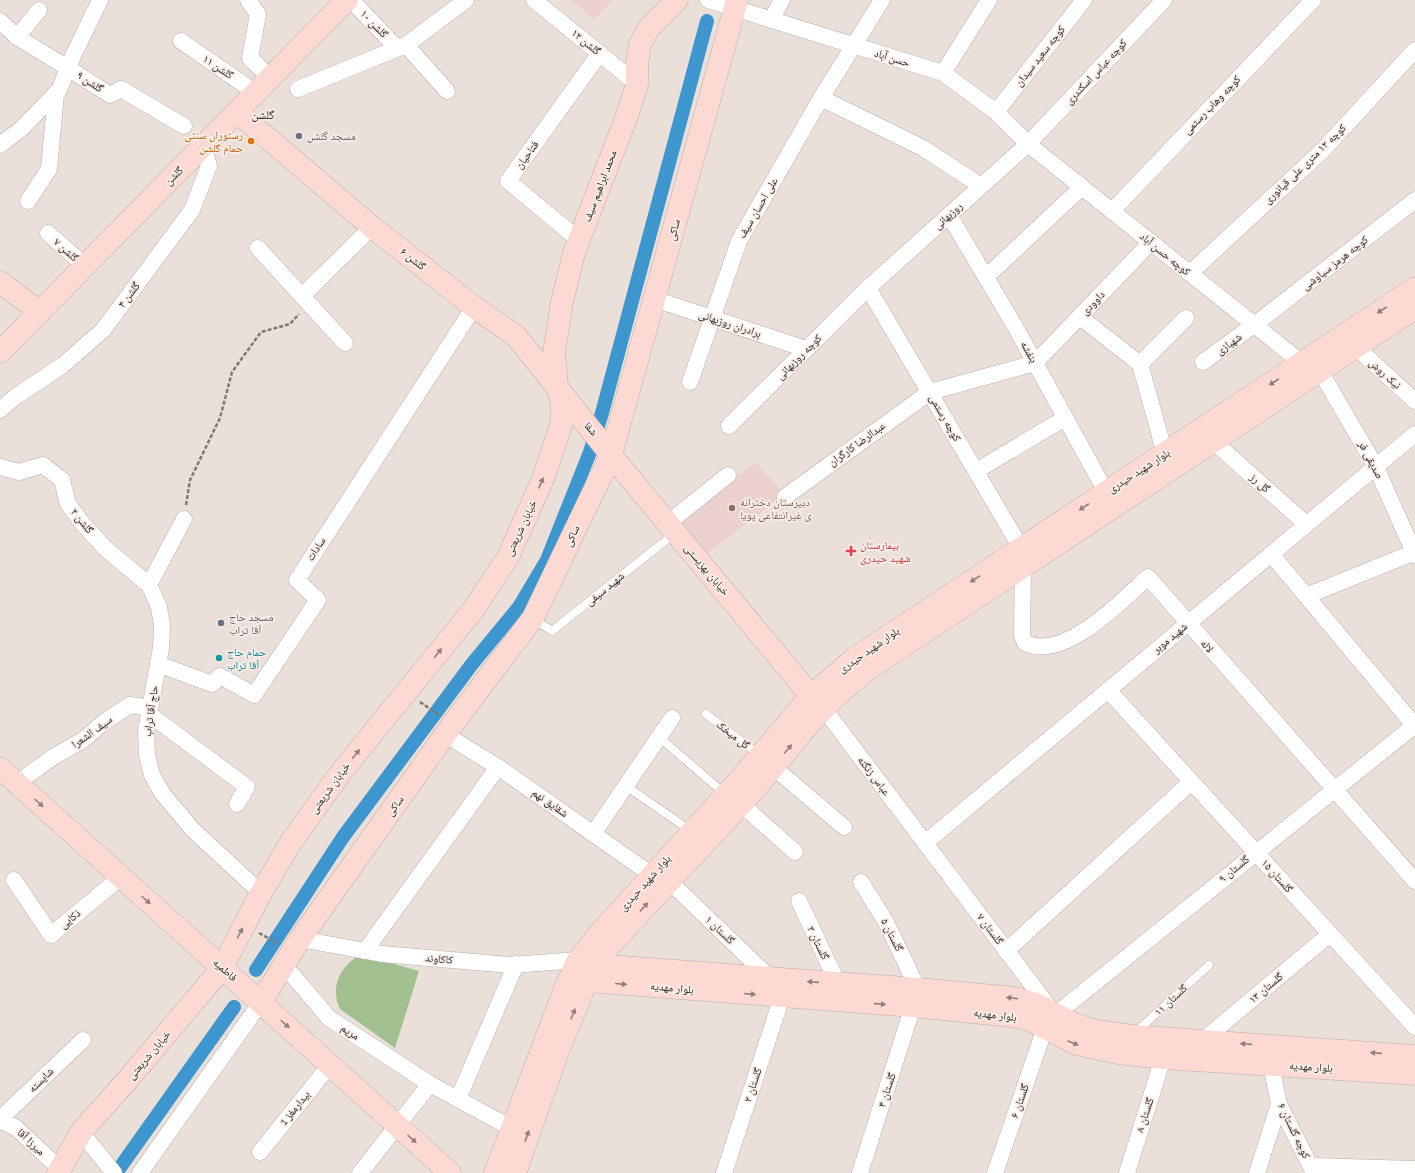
<svg xmlns="http://www.w3.org/2000/svg" width="1415" height="1173" font-family="Raleway,'Noto Naskh Arabic',sans-serif">
<rect width="100%" height="100%" fill="#eae0d9"/>
<g fill="#ebd1ce">
<polygon points="571,0 612,0 595,20"/>
<polygon points="755,462 785,494 707,553 679,521"/>
</g>
<path fill="#a2c08f" d="M 358,956 L 369,957 L 419,971 L 395,1048 L 340,1009 C 330,988 339,968 358,956 Z"/>
<g fill="none" stroke-linecap="round" stroke-linejoin="round">
<g stroke="#3d96ce" stroke-width="14">
<polyline points="256,970 343,837 472,664 519,607 547,560 590,452 602,413 707,21"/>
<polyline points="116,1173 234,1007"/>
</g>
<g stroke="#b9afa8" stroke-width="9">
<g id="lane">
<polyline points="534,619 552,631 675,533"/>
<polyline points="706,714 759,755"/>
<polyline points="659,737 725,794"/>
<polyline points="626,786 691,831"/>
<polyline points="1136,1032 1209,965"/>
</g>
</g>
<g stroke="#b9afa8" stroke-width="17">
<g id="street">
<polyline points="248,0 258,14 250,58 270,78"/>
<polyline points="351,0 397,48"/>
<polyline points="534,0 637,84"/>
<polyline points="708,0 943,73 996,112 1028,144 1302,363"/>
<polyline points="771,20 782,0"/>
<polyline points="0,21 17,37 68,68 110,95 121,89 184,126"/>
<polyline points="17,37 39,10"/>
<polyline points="181,41 256,93"/>
<polyline points="406,45 447,91"/>
<polyline points="943,73 989,0"/>
<polyline points="298,89 406,45 466,0"/>
<polyline points="821,98 923,148 981,186"/>
<polyline points="996,112 1084,0"/>
<polyline points="0,145 21,129 59,90 73,56 100,0"/>
<polyline points="28,201 49,169 56,93"/>
<polyline points="1112,211 1313,0"/>
<polyline points="949,215 1016,328 1106,492"/>
<polyline points="48,233 85,266"/>
<polyline points="579,240 508,181 600,53"/>
<polyline points="258,248 345,343"/>
<polyline points="1190,273 1322,151 1415,50"/>
<polyline points="986,277 1082,187"/>
<polyline points="868,288 1021,548"/>
<polyline points="302,296 372,227"/>
<polyline points="654,299 806,349"/>
<polyline points="1080,317 1140,364"/>
<polyline points="1356,347 1415,401"/>
<polyline points="1203,362 1254,325 1415,200"/>
<polyline points="1320,371 1376,467 1415,555"/>
<polyline points="690,382 739,241 821,98 882,0"/>
<polyline points="0,410 15,397 63,365 103,330 192,210 209,166 203,146"/>
<polyline points="729,426 868,288 1028,144 1164,0"/>
<polyline points="1213,441 1306,524"/>
<polyline points="1165,454 1140,364 1186,318"/>
<polyline points="0,467 19,472 43,465 62,480 68,504 82,523 106,549 149,585 159,607 162,626 161,648 146,731 147,755 152,775 162,793 192,829 261,893"/>
<polyline points="976,471 1065,418"/>
<polyline points="785,497 930,392 1035,363 1151,242"/>
<polyline points="668,523 728,475"/>
<polyline points="1271,554 1415,726"/>
<path d="M 1023,567 L 1022,635 L 1025,643 C 1064,662 1121,601 1148,577 L 1415,881"/>
<polyline points="149,585 184,519"/>
<polyline points="1306,596 1415,552"/>
<polyline points="158,664 212,684 220,676 254,695 318,600 297,580 474,307"/>
<polyline points="1108,690 1415,1027"/>
<polyline points="824,709 1055,1015 1415,725"/>
<polyline points="149,714 247,787 237,804"/>
<polyline points="446,735 498,767 652,875"/>
<polyline points="773,767 844,827"/>
<polyline points="17,783 53,757 83,740 104,722 130,705 150,708"/>
<polyline points="741,804 795,852"/>
<polyline points="593,834 672,718"/>
<polyline points="925,843 1415,434"/>
<polyline points="14,880 51,935 121,877"/>
<polyline points="669,881 771,979"/>
<polyline points="861,882 886,922 918,989"/>
<polyline points="799,901 838,984"/>
<polyline points="300,939 382,954 511,965 579,960"/>
<polyline points="365,951 498,767"/>
<polyline points="1006,951 1191,782"/>
<polyline points="283,964 329,1018 430,1084 511,1128"/>
<polyline points="1202,1041 1330,934"/>
<polyline points="1271,1065 1279,1104 1314,1173"/>
<polyline points="458,1099 516,964"/>
<polyline points="0,1119 83,1040"/>
<polyline points="0,1121 15,1127 59,1168"/>
<polyline points="81,1132 114,1173"/>
<polyline points="260,1152 330,1065"/>
<polyline points="1311,1166 1415,1169"/>
<polyline points="140,1173 261,1002"/>
<polyline points="360,1173 430,1084"/>
<polyline points="724,1173 782,997"/>
<polyline points="860,1173 913,1006"/>
<polyline points="995,1173 1045,1028"/>
<polyline points="1127,1173 1163,1058"/>
<polyline points="1257,1173 1279,1104"/>
</g>
</g>
<g stroke="#b9afa8" stroke-width="23">
<g id="secondary">
<polyline points="237,112 372,227 474,307 516,336 611,455 811,696 820,705"/>
<polyline points="0,282 40,312"/>
<polyline points="0,352 347,0"/>
<polyline points="0,768 450,1173"/>
<polyline points="584,961 595,965 918,989 1015,998 1036,1004 1074,1024 1096,1031 1133,1036 1272,1046 1415,1056"/>
<polyline points="573,982 587,981 913,1006 1012,1016 1030,1020 1076,1044 1118,1053 1163,1058 1415,1074"/>
<polyline points="261,1002 300,939 452,725 533,618 611,455 737,0"/>
<polyline points="58,1173 81,1132 130,1077 222,968 261,893 291,842 342,771 473,610 508,557 543,479 562,422 562,404 557,386 554,353 562,302 574,253 628,113 637,84 637,64 640,44 649,28 677,0"/>
<polyline points="495,1173 566,986 577,962 599,934 741,778 811,696 855,658 1415,288"/>
<polyline points="515,1173 557,1054 587,981 603,953 755,789 810,723 836,696 867,670 1415,308"/>
</g>
</g>
<g stroke="#807975" stroke-width="2.5" stroke-dasharray="4 2" stroke-linecap="butt">
<polyline points="186,505 190,480 220,418 232,372 261,332 290,324 299,314"/>
<polyline points="420,702 439,715"/>
<polyline points="259,933 277,943"/>
</g>
<use href="#lane" stroke="#fff" stroke-width="8"/>
<use href="#street" stroke="#fff" stroke-width="16"/>
<use href="#secondary" stroke="#fcdad3" stroke-width="22"/>
</g>
<defs><path id="oneway-solid" d="M-6-.8H1V-3.2L6.5 0L1 3.2V.8H-6Z"/></defs>
<g fill="#927f7a">
<use href="#oneway-solid" transform="translate(1382 310) rotate(147)"/>
<use href="#oneway-solid" transform="translate(1274 382) rotate(147)"/>
<use href="#oneway-solid" transform="translate(541 483) rotate(-67)"/>
<use href="#oneway-solid" transform="translate(1084 507) rotate(147)"/>
<use href="#oneway-solid" transform="translate(975 579) rotate(147)"/>
<use href="#oneway-solid" transform="translate(438 653) rotate(-51)"/>
<use href="#oneway-solid" transform="translate(788 749) rotate(-50)"/>
<use href="#oneway-solid" transform="translate(356 754) rotate(-51)"/>
<use href="#oneway-solid" transform="translate(39 803) rotate(42)"/>
<use href="#oneway-solid" transform="translate(146 900) rotate(42)"/>
<use href="#oneway-solid" transform="translate(644 907) rotate(-47)"/>
<use href="#oneway-solid" transform="translate(240 933) rotate(-63)"/>
<use href="#oneway-solid" transform="translate(813 982) rotate(-176)"/>
<use href="#oneway-solid" transform="translate(621 984) rotate(5)"/>
<use href="#oneway-solid" transform="translate(750 994) rotate(5)"/>
<use href="#oneway-solid" transform="translate(1012 998) rotate(-173)"/>
<use href="#oneway-solid" transform="translate(880 1004) rotate(4)"/>
<use href="#oneway-solid" transform="translate(573 1014) rotate(-68)"/>
<use href="#oneway-solid" transform="translate(285 1024) rotate(42)"/>
<use href="#oneway-solid" transform="translate(1073 1043) rotate(23)"/>
<use href="#oneway-solid" transform="translate(1246 1044) rotate(-176)"/>
<use href="#oneway-solid" transform="translate(1376 1053) rotate(-176)"/>
<use href="#oneway-solid" transform="translate(527 1136) rotate(-71)"/>
<use href="#oneway-solid" transform="translate(412 1139) rotate(42)"/>
</g>
<g fill="#6b7280" stroke="#f8ede6" stroke-width="1.5">
<circle cx="299" cy="136" r="4"/>
<circle cx="221" cy="623" r="4"/>
</g>
<circle fill="#e8710a" stroke="#f8ede6" stroke-width="1.5" cx="251" cy="141" r="4"/>
<circle fill="#8d6e63" stroke="#f8ede6" stroke-width="1.5" cx="732" cy="508" r="4"/>
<path fill="#e0444e" stroke="#f8ede6" stroke-width="1.5" d="M849 545h4v4h4v4h-4v4h-4v-4h-4v-4h4z"/>
<circle fill="#0f9aa8" stroke="#f8ede6" stroke-width="1.5" cx="219" cy="658" r="4"/>
<g text-anchor="middle" dominant-baseline="central" stroke-width="3.5" stroke-linejoin="round" paint-order="stroke">
<g font-size="11" fill="#282422" stroke="#f8ede6">
<text transform="translate(374 24) rotate(46)">گلشن ۱۰</text>
<text transform="translate(586 42) rotate(39)">گلشن ۱۲</text>
<text transform="translate(1040 56) rotate(-52)">کوچه سعید سیدان</text>
<text transform="translate(892 58) rotate(17)">حسن آباد</text>
<text transform="translate(218 67) rotate(34)">گلشن ۱۱</text>
<text transform="translate(1096 72) rotate(-47)">کوچه عباس اسکندری</text>
<text transform="translate(90 82) rotate(33)">گلشن ۹</text>
<text transform="translate(1212 105) rotate(-46)">کوچه وهاب رستمی</text>
<text transform="translate(527 155) rotate(-54)">فتاحیان</text>
<text transform="translate(1305 164) rotate(-44)">کوچه ۱۲ متری علی قپانوری</text>
<text transform="translate(174 176) rotate(-45)">گلشن</text>
<text transform="translate(600 186) rotate(-69)">محمد ابراهیم سیف</text>
<text transform="translate(758 208) rotate(-60)">علی احسان سیف</text>
<text transform="translate(948 216) rotate(-42)">روزبهانی</text>
<text transform="translate(674 230) rotate(-75)">ساکی</text>
<text transform="translate(66 250) rotate(42)">گلشن ۷</text>
<text transform="translate(1165 254) rotate(39)">کوچه حسن آباد</text>
<text transform="translate(413 259) rotate(38)">گلشن ۶</text>
<text transform="translate(1335 263) rotate(-38)">کوچه هرمز سیاوشی</text>
<text transform="translate(129 295) rotate(-53)">گلشن ۴</text>
<text transform="translate(1093 303) rotate(-46)">داوودی</text>
<text transform="translate(730 324) rotate(18)">برادران روزبهانی</text>
<text transform="translate(1229 344) rotate(-36)">شهبازی</text>
<text transform="translate(1029 352) rotate(61)">بنفشه</text>
<text transform="translate(799 357) rotate(-45)">کوچه روزبهانی</text>
<text transform="translate(1385 374) rotate(42)">نیک روش</text>
<text transform="translate(945 418) rotate(60)">کوچه رستمی</text>
<text transform="translate(591 429) rotate(51)">شفا</text>
<text transform="translate(857 444) rotate(-36)">عبدالرضا کارگران</text>
<text transform="translate(1371 460) rotate(62)">صدیقی فر</text>
<text transform="translate(1139 471) rotate(-33)">بلوار شهید حیدری</text>
<text transform="translate(1260 483) rotate(42)">گل رز</text>
<text transform="translate(82 521) rotate(51)">گلشن ۲</text>
<text transform="translate(521 528) rotate(-65)">خیابان شریعتی</text>
<text transform="translate(572 536) rotate(-65)">ساکی</text>
<text transform="translate(316 549) rotate(-57)">سادات</text>
<text transform="translate(707 570) rotate(50)">خیابان بهزیستی</text>
<text transform="translate(605 589) rotate(-39)">شهید سیفی</text>
<text transform="translate(1170 638) rotate(-40)">شهید موبر</text>
<text transform="translate(1207 646) rotate(49)">لاله</text>
<text transform="translate(869 650) rotate(-35)">بلوار شهید حیدری</text>
<text transform="translate(151 711) rotate(-82)">حاج آقا تراب</text>
<text transform="translate(92 732) rotate(-36)">سیف الشعرا</text>
<text transform="translate(733 735) rotate(38)">گل میخک</text>
<text transform="translate(874 776) rotate(53)">عباس زنگنه</text>
<text transform="translate(330 788) rotate(-54)">خیابان شریعتی</text>
<text transform="translate(550 803) rotate(35)">شقایق نهم</text>
<text transform="translate(395 806) rotate(-54)">ساکی</text>
<text transform="translate(1234 869) rotate(-39)">گلستان ۹</text>
<text transform="translate(1277 876) rotate(48)">گلستان ۱۵</text>
<text transform="translate(645 883) rotate(-48)">بلوار شهید حیدری</text>
<text transform="translate(70 919) rotate(-39)">ذکایی</text>
<text transform="translate(990 929) rotate(53)">گلستان ۷</text>
<text transform="translate(720 930) rotate(44)">گلستان ۱</text>
<text transform="translate(892 935) rotate(63)">گلستان ۵</text>
<text transform="translate(818 943) rotate(64)">گلستان ۳</text>
<text transform="translate(439 959) rotate(5)">کاکاوند</text>
<text transform="translate(225 970) rotate(42)">فاطمیه</text>
<text transform="translate(672 988) rotate(5)">بلوار مهدیه</text>
<text transform="translate(1266 988) rotate(-40)">گلستان ۱۳</text>
<text transform="translate(1171 1000) rotate(-43)">گلستان ۱۱</text>
<text transform="translate(995 1015) rotate(7)">بلوار مهدیه</text>
<text transform="translate(350 1032) rotate(33)">مریم</text>
<text transform="translate(149 1055) rotate(-50)">خیابان شریعتی</text>
<text transform="translate(1311 1067) rotate(4)">بلوار مهدیه</text>
<text transform="translate(41 1080) rotate(-44)">شایسته</text>
<text transform="translate(753 1085) rotate(-72)">گلستان ۲</text>
<text transform="translate(887 1090) rotate(-72)">گلستان ۴</text>
<text transform="translate(1020 1101) rotate(-71)">گلستان ۶</text>
<text transform="translate(295 1108) rotate(-51)">بیدارمغز 1</text>
<text transform="translate(1145 1115) rotate(-72)">گلستان ۸</text>
<text transform="translate(1294 1131) rotate(64)">کوچه گلستان ۶</text>
<text transform="translate(31 1142) rotate(43)">میرزا آقا</text>
</g>
<g font-size="11" fill="#c56008" stroke="#f8ede6" text-anchor="end">
<text x="243" y="135">رستوران سنتی<tspan x="243" dy="13">حمام گلشن</tspan></text>
</g>
<g font-size="11" fill="#5b616d" stroke="#f8ede6" text-anchor="start">
<text x="307" y="136">مسجد گلشن</text>
<text x="229" y="617">مسجد حاج<tspan x="229" dy="13">آقا تراب</tspan></text>
</g>
<g font-size="11" fill="#785e54" stroke="#f8ede6" text-anchor="start">
<text x="740" y="502">دبیرستان دخترانه<tspan x="740" dy="13">ی غیرانتفاعی پویا</tspan></text>
</g>
<g font-size="11" fill="#be3a42" stroke="#f8ede6" text-anchor="start">
<text x="860" y="545">بیمارستان<tspan x="860" dy="13">شهید حیدری</tspan></text>
</g>
<g font-size="11" fill="#0d838f" stroke="#f8ede6" text-anchor="start">
<text x="227" y="652">حمام حاج<tspan x="227" dy="13">آقا تراب</tspan></text>
</g>
<g font-size="12" fill="#282422" stroke="#f8ede6">
<text x="263" y="115">گلشن</text>
</g>
</g>
</svg>
